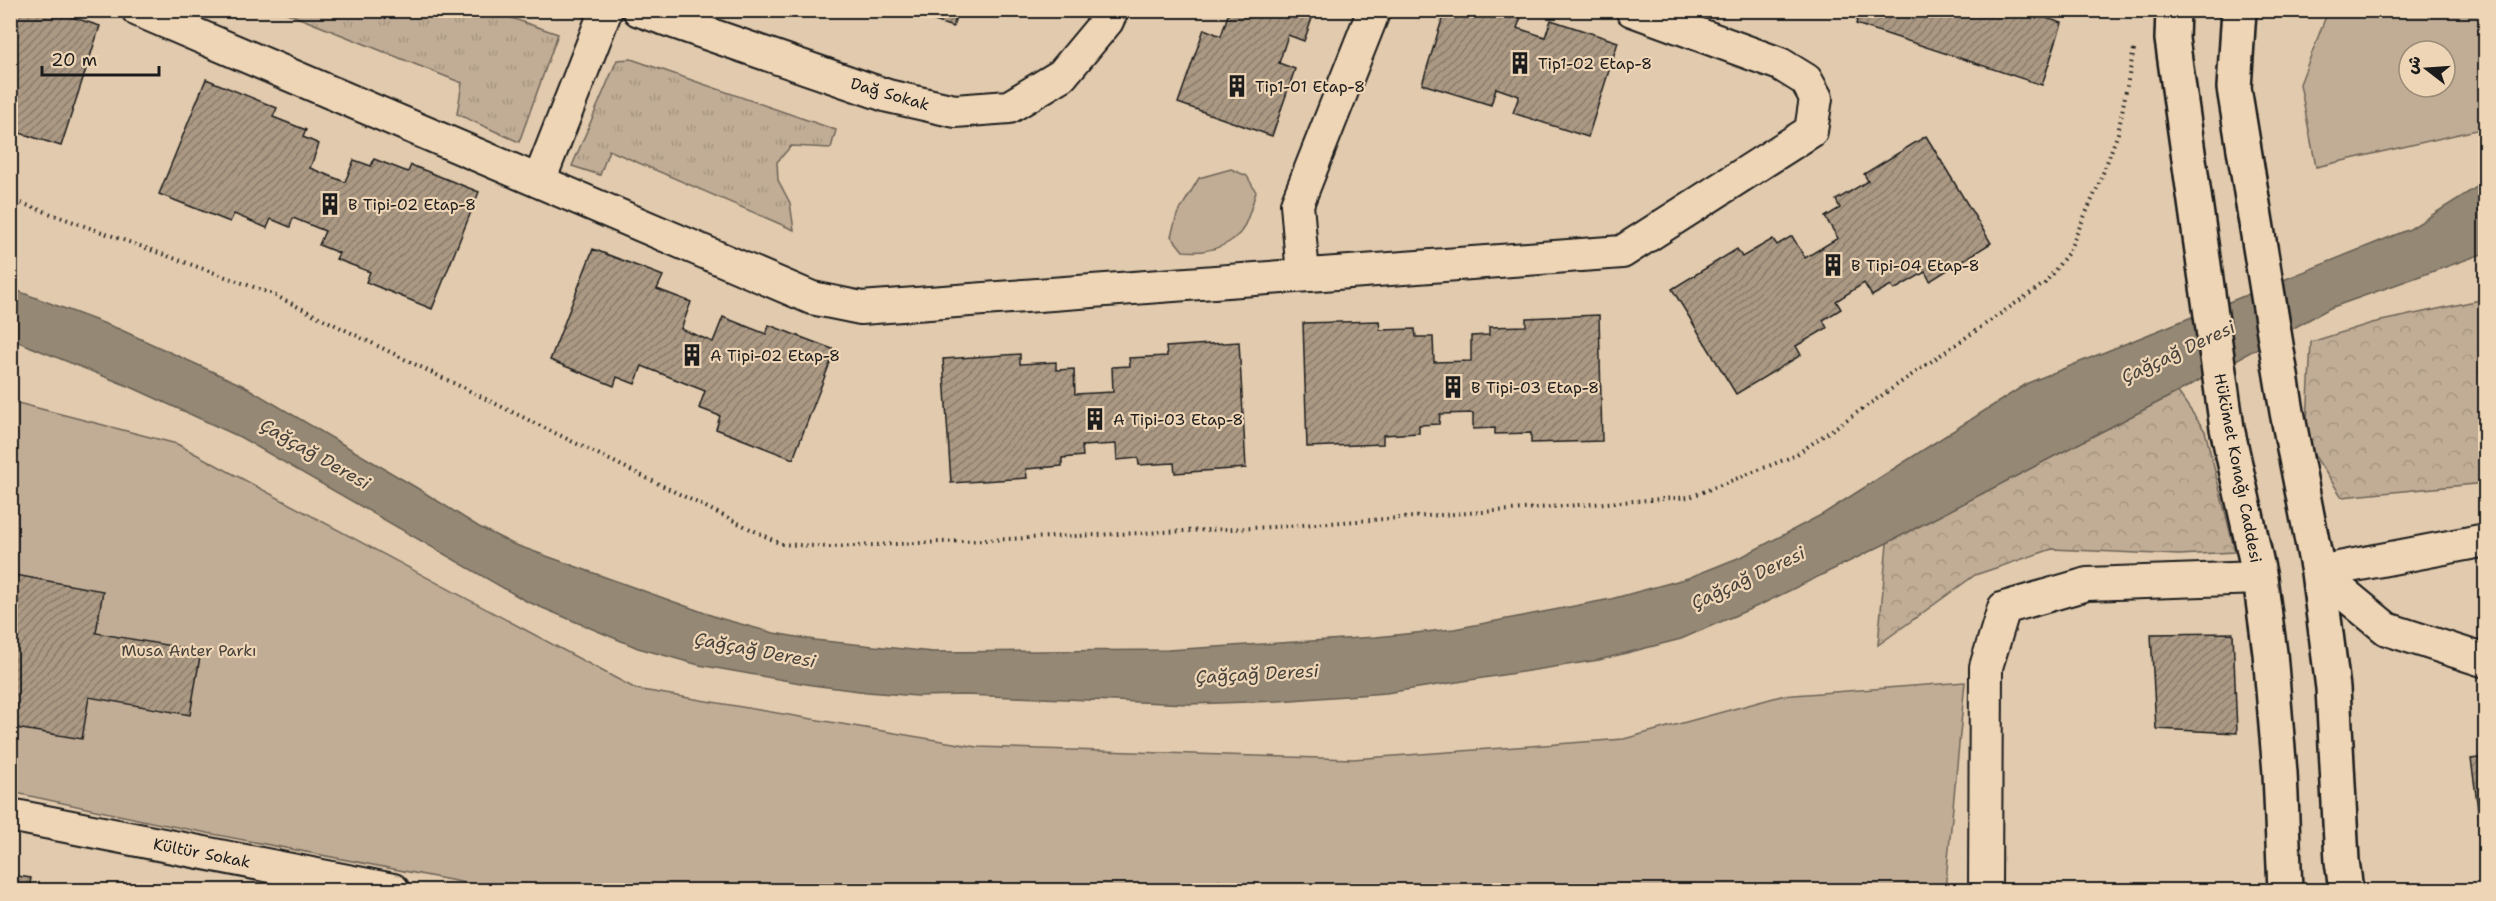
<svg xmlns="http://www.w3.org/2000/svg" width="2496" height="901" font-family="'Shantell Sans','Playpen Sans Arabic',sans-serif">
<defs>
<pattern id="grass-tufts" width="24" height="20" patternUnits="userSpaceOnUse" patternTransform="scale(1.5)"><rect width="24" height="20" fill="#c1ad95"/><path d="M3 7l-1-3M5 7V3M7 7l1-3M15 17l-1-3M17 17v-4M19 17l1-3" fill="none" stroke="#a59480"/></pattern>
<pattern id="forest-crowns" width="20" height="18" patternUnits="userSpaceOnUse" patternTransform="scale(1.5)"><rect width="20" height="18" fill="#c1ad95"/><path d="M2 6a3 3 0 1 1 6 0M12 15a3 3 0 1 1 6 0" fill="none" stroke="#a59480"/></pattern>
<pattern id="building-hatch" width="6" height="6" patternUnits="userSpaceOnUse" patternTransform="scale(1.5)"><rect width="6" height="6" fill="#ab9984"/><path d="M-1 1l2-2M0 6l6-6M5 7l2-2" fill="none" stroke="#8a7c6b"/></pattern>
</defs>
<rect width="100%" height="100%" fill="#e1caad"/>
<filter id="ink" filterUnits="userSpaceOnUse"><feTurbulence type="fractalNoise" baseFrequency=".0167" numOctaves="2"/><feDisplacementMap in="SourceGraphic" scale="12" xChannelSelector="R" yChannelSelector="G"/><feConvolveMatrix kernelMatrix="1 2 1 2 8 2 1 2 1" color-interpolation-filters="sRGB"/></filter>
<g filter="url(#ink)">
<g fill="url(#grass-tufts)" stroke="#6e6458" stroke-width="1.5">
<polygon points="282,11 491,11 558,34 519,142 457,114 462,83"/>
<polygon points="631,59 836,130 831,148 791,146 777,162 778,180 790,203 794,230 609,150 600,175 572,166 617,60"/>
</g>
<g fill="url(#forest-crowns)" stroke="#6e6458" stroke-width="1.5">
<polygon points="2485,299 2485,483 2342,497 2306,443 2311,342 2372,323"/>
<polygon points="2178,392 2205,431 2235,552 2179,555 2052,549 1975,575 1878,645 1887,543"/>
</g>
<g fill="#c1ad95" stroke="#6e6458" stroke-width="1.5" fill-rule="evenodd">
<path d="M 2328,11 L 2485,11 L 2485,128 L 2316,167 L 2300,84 ZM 2409,51 L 2445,51 L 2445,87 L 2409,87 Z"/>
<path d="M 1231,169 L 1247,176 L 1256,192 C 1252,204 1248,223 1240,233 C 1225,249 1203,253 1183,251 L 1171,236 L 1177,215 L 1199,178 Z"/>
<polygon points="10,401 177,444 636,689 977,747 1353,759 1624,739 1781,696 1965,682 1945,890 502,890 156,823 11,792"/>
</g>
<polygon fill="#958875" stroke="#655d51" stroke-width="1.5" points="2486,181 2485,253 2330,308 2178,392 1887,543 1762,604 1681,639 1599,660 1386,693 1278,701 1189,704 966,695 917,696 867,692 812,685 699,665 638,648 526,601 240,437 133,388 11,339 10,288 119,329 244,386 417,488 479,527 513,544 719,618 774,633 814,640 933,652 1168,650 1376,637 1454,629 1611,599 1688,578 1743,556 1823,514 2028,383 2410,229"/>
<g fill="url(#building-hatch)" stroke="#1c1c1c" stroke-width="1.5">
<polygon points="10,10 50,10 100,26 61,146 10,130"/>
<polygon points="901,10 958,10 953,27"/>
<polygon points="1224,10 1315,10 1304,41 1288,35 1279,63 1295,69 1272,136 1178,103 1204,29 1221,36 1229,12"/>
<polygon points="1445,10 1518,10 1523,12 1517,28 1545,37 1551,20 1618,42 1588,137 1513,113 1519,96 1496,88 1491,105 1422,84"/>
<polygon points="1860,10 1962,10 1977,15 1979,10 2031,10 2030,13 2062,23 2042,85 1856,24"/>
<polygon points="206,79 277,108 273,117 306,130 303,137 319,144 310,168 345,182 354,160 371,166 374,159 408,172 411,165 479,192 432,309 366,282 370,272 336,259 339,253 319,245 325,231 293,218 290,227 271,219 267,228 234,214 230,222 159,194"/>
<polygon points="1926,136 1991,243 1930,281 1925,272 1894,290 1891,285 1872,296 1864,283 1836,301 1841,309 1823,320 1827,328 1796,346 1801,355 1736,394 1672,289 1737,249 1742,257 1773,239 1777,245 1792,236 1805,258 1838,238 1825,217 1840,208 1836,200 1868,181 1864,174"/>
<polygon points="593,249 663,276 657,289 691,302 681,329 713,342 723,317 766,334 769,325 835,350 793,459 716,429 720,416 699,408 705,391 642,366 635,384 617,377 614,386 550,360"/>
<polygon points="1599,315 1602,441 1531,443 1531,433 1495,434 1495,428 1473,429 1473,413 1440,414 1439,424 1419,425 1419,433 1383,435 1383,444 1307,447 1303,323 1379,321 1380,330 1415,329 1416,337 1433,337 1434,362 1471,361 1471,336 1489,335 1489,327 1526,326 1526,318"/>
<polygon points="1239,342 1246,468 1175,473 1174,463 1139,465 1138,458 1117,460 1116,444 1082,446 1083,456 1062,458 1062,466 1026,469 1027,478 951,483 943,359 1020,354 1020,364 1056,362 1056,370 1074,369 1075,394 1113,392 1112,367 1130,366 1129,358 1167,356 1166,347"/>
<polygon points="10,574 103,591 96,633 201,651 190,715 89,697 82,739 10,727"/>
<polygon points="2233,633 2237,733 2156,729 2151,634"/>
<polygon points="2486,757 2486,867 2471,759"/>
<polygon points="10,875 31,878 29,890 10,890"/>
<polygon points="1219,881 1248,890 1216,890"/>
</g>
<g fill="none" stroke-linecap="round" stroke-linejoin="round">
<g stroke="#1c1c1c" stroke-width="36">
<g id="minor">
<polyline points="138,10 812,298 861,308 1622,252 1811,131 1816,98 1806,80 1780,64 1632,10"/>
<polyline points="639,10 888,96 955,111 1009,107 1062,75 1107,21 1112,10"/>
<polyline points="539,181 606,10"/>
<polyline points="1303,275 1297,204 1374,10"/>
<polyline points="2318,572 2387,629 2486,661"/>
<polyline points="2318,572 2486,540"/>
<polyline points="10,815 393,890"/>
<polyline points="1985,890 1986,667 2004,608 2087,584 2260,578"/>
</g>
</g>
<g stroke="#1c1c1c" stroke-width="38">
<g id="tertiary">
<polyline points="2173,10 2172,39 2227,428 2260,578 2270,653 2280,773 2285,890"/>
<polyline points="2239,10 2234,88 2287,412 2318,572 2333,688 2342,861 2346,890"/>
</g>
</g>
<polyline stroke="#1c1c1c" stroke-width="4" stroke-dasharray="1.5 4.5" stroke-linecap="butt" points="10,199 270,293 781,544 830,547 1274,527 1690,497 1794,456 2045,283 2068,253 2099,184 2118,133 2134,49"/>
<use href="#minor" stroke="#eed5b6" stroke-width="32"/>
<use href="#tertiary" stroke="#eed5b6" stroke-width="33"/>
</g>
</g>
<defs>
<g id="building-bare" transform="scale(1.8)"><path d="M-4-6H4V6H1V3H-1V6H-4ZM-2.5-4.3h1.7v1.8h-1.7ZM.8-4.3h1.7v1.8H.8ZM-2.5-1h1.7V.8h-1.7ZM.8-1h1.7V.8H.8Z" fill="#1c1c1c" stroke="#eed5b6" stroke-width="2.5" paint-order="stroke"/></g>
</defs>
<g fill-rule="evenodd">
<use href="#building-bare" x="1520" y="63"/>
<use href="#building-bare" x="1237" y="86"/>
<use href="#building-bare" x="330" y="204"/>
<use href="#building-bare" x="1833" y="265"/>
<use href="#building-bare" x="692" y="355"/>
<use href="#building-bare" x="1453" y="387"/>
<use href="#building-bare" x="1095" y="419"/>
</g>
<g text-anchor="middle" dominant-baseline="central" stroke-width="4.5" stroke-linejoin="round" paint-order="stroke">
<g font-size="16" fill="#1c1c1c" stroke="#eed5b6" text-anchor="start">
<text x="1538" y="63">Tip1-02 Etap-8</text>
<text x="1255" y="86">Tip1-01 Etap-8</text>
<text x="348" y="204">B Tipi-02 Etap-8</text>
<text x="1851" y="265">B Tipi-04 Etap-8</text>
<text x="710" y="355">A Tipi-02 Etap-8</text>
<text x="1471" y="387">B Tipi-03 Etap-8</text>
<text x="1113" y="419">A Tipi-03 Etap-8</text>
</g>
<g font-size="16" fill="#1c1c1c" stroke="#eed5b6">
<text transform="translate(890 94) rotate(16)">Dağ Sokak</text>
<text transform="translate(2238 468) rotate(79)">Hükümet Konağı Caddesi</text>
<text transform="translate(202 853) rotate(11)">Kültür Sokak</text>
</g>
<g font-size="16" fill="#45403a" stroke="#eed5b6">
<text x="189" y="650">Musa Anter Parkı</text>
</g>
<g font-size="18" font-style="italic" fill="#46423b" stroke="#eed5b6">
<text transform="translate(2178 352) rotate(-25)">Çağçağ Deresi</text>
<text transform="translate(315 454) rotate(30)">Çağçağ Deresi</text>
<text transform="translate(1748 578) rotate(-25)">Çağçağ Deresi</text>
<text transform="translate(755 650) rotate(11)">Çağçağ Deresi</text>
<text transform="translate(1257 674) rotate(-3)">Çağçağ Deresi</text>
</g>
</g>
<rect width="2496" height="901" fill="none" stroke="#eed5b6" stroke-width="36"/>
<rect x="18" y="18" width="2460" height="865" fill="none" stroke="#1c1c1c" stroke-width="2" filter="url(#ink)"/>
<g transform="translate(2427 69) rotate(287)"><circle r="28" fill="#eed5b6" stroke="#9a8b78" stroke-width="1.5"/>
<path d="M0-4.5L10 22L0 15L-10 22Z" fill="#1c1c1c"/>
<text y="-9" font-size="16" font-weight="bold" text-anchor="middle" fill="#1c1c1c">ش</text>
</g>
<path d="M42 66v9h117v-9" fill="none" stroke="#1c1c1c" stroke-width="3"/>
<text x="51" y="66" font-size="18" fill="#1c1c1c" stroke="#eed5b6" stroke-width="4.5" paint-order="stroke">20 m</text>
</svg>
